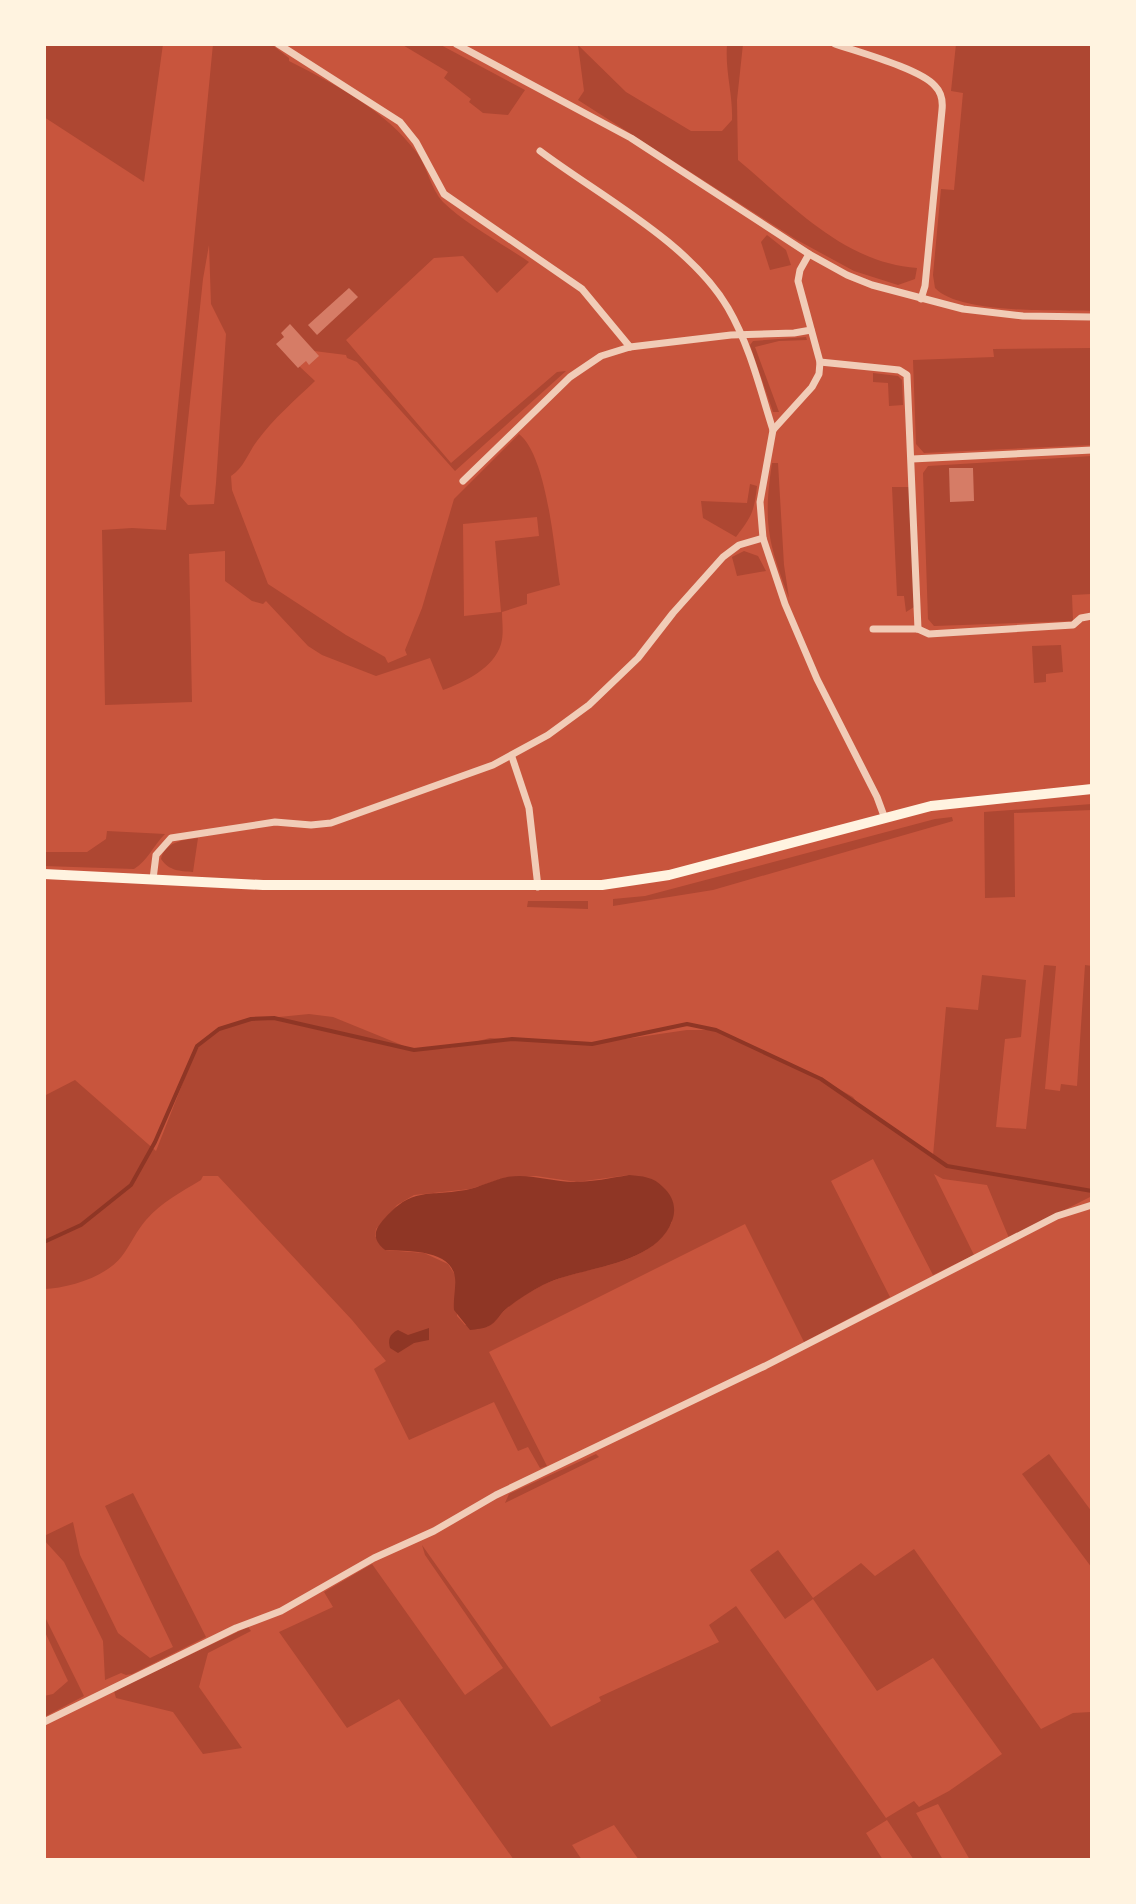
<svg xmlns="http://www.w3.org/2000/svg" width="1136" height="1904" font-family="'Alegreya Sans',sans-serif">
<rect width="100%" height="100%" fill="#c8553d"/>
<g fill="#ae4732" fill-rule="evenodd">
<polygon points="44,44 163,44 144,182 44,117"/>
<path d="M 213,44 L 271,44 L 289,58 L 289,61 C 336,85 385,110 417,153 C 428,168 430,188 443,202 C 464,223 503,244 529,262 L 497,293 L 463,256 L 434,258 L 346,340 L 451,463 L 557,372 L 566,371 L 455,471 L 357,362 L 347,358 L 346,355 L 314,351 L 299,366 L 315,381 C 295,400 273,419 257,441 C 248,453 244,468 231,476 L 232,490 L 268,584 L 346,635 L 385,657 L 388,663 L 407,655 L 405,650 L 422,608 L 454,499 L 519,434 C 547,456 554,548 560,585 L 527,594 L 527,604 L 502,612 C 502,622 504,634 501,644 C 494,668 465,682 443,690 L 430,658 L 376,676 L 322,655 L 308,646 L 266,601 L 263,604 L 252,601 L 225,581 L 225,551 L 189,554 L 192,702 L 105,705 L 102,530 L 132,528 L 166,530 ZM 209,245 L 211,304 L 226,334 L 216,483 L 214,504 L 188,505 L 180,496 L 203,279 ZM 537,517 L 539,536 L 495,541 L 501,612 L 464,616 L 463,524 Z"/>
<polygon points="401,44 439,44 525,90 508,115 483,113 469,102 471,99 444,78 448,72"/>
<path d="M 727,44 L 743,44 L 737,100 L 738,160 C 791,204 844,263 917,268 L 915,279 L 898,285 L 854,271 L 797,240 L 578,100 L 584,91 L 578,45 L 626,92 L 691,131 L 722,131 L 732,120 C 733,93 725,73 727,44 Z"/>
<path d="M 956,44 L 1092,44 L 1092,311 C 1056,310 959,314 935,288 L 933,275 L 941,189 L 954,190 L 963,93 L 951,91 Z"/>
<polygon points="767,235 786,250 791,265 770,270 761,242"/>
<polygon points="806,337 807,340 779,341 755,347 779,412 773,412 750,345 753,341"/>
<polygon points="1092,348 1092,445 924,453 916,444 913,360 994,357 993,349"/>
<polygon points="873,373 898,376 902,380 903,405 889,406 888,383 873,382"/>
<polygon points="1092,456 1092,594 1072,595 1073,621 934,626 928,619 923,473 928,466"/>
<path d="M 772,463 L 778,463 L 784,565 L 789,598 C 768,542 763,523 772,463 Z"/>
<path d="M 750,484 L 757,486 C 754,512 752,516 736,537 L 703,518 L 701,501 L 747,503 Z"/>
<polygon points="892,487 909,487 914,607 906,612 904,596 897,596"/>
<polygon points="744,551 758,556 766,571 737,576 732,557"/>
<polygon points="1061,645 1063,672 1046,674 1046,682 1034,683 1032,646"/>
<polygon points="1092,804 1092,810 1014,813 1015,897 985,898 984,812"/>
<polygon points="952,817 953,821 713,890 613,906 613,899 645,896 935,819"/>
<path d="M 107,831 L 165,834 C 153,846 148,860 134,869 L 44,866 L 44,852 L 87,852 L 106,839 Z"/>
<path d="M 198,838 L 193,872 C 180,871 169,871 161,859 C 165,842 182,840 198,838 Z"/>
<polygon points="528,901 588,901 588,909 527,907"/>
<path d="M 1044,965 L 1056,966 L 1045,1089 L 1060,1091 L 1061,1084 L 1077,1086 L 1085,965 L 1092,966 L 1092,1196 L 1009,1238 L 987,1185 L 943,1179 L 934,1174 L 974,1255 L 933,1275 L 873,1159 L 831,1181 L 890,1297 L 804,1342 L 745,1224 L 489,1352 L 547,1466 L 540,1468 L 528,1447 L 518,1451 L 494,1402 L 409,1440 L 374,1369 L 386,1361 L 352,1320 L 218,1176 L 203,1176 L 201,1180 C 181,1192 162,1202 146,1220 C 137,1230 131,1244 122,1256 C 106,1277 69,1288 44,1289 L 44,1096 L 75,1080 L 156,1151 L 193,1057 L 201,1043 L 216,1030 L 249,1020 L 309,1014 L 333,1017 L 414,1050 L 451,1048 L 490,1038 L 591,1044 L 687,1030 L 716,1030 L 821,1079 L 853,1097 L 862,1109 L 900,1132 L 933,1156 L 946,1007 L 978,1010 L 982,975 L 1026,980 L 1021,1037 L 1005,1039 L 996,1127 L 1026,1129 ZM 629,1175 L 672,1222 C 648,1270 584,1264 541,1286 C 528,1293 516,1300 505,1310 C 499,1316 495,1323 487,1327 L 465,1325 L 457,1316 L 455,1275 L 448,1264 L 424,1253 L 385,1250 L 375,1236 L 376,1229 L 397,1205 L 414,1195 L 470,1189 L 507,1177 L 536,1176 L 577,1182 Z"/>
<polygon points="596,1454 599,1457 505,1503 509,1494"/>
<polygon points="1049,1454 1092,1512 1092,1568 1022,1474"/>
<polygon points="133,1493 206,1637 132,1674 126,1675 121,1673 105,1680 103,1641 64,1562 44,1540 44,1536 73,1522 80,1555 118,1633 150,1658 173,1647 105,1506"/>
<polygon points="422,1545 551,1727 601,1701 599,1697 719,1642 709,1625 736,1606 886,1818 914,1801 919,1807 949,1791 1002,1754 933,1658 877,1691 813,1599 785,1619 750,1570 778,1550 813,1598 861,1563 875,1576 914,1549 1041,1729 1073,1713 1091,1712 1092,1708 1092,1860 970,1860 938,1804 916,1813 943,1860 914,1860 887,1820 866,1833 883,1860 639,1860 614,1825 572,1845 582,1860 514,1860 399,1699 347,1728 279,1632 333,1607 324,1592 372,1564 465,1695 503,1668 425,1555"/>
<polygon points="44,1615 84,1696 44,1717 44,1696 53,1694 68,1681 44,1630"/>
<polygon points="248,1627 251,1631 208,1653 199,1687 242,1748 203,1754 173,1712 116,1698 114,1691"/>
</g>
<g fill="#8f3625">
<path d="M 629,1175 C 642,1176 654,1177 663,1187 C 673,1196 677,1208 672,1221 C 655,1267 581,1266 543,1285 C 530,1292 517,1300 506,1309 C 500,1314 496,1323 489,1326 C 483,1329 477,1329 470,1330 L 454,1310 C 453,1299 456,1289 455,1278 C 452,1249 406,1251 385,1250 C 376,1243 372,1234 380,1224 C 411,1186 424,1197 466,1190 C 480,1187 493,1180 507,1177 C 530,1173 552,1182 574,1182 C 592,1182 611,1178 629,1175 Z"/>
<path d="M 429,1328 L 429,1340 L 414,1343 L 398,1353 L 390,1348 C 388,1340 389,1334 398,1330 L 408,1335 Z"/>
</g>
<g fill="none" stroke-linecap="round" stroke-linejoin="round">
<polyline stroke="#8f3625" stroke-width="4" points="44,1242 81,1225 131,1185 155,1142 197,1046 219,1029 251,1019 274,1018 414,1050 512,1039 592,1044 687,1024 716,1030 821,1079 947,1166 1092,1191"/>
</g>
<g fill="#d67c66">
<polygon points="349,288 358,297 317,335 308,325"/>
<polygon points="290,324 319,356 309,365 306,361 298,368 276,344 284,337 281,333"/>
<polygon points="949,468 973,468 974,501 950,502"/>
</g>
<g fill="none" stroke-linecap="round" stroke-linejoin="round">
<g stroke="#f1ccb7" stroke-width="7">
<polyline points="278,44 400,122 416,142 444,194 582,289 630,347"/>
<polyline points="456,44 631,138 809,254 847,275 872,285 963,309 1023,316 1092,317"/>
<path d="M 835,44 C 858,52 921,69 935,86 C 942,93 943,101 942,110 L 925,286 L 921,299"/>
<path d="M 540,151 C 600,196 690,243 728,308 C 750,346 760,389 773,430"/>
<polyline points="809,254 800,270 798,281 820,362 819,374 812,387 773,430 760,502 763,538 785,604 817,679 877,797 884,816"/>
<polyline points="820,362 899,370 907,375 918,629"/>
<polyline points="912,459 1092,450"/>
<polyline points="463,481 570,377 601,356 630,347 731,335 794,333 811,330"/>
<polyline points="873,629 918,629 929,634 1073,625 1081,618 1092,616"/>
<polyline points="512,757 529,808 538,887"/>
<polyline points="153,879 156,855 171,838 275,822 311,825 331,823 493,765 548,735 589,705 638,658 673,613 723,557 739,545 763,538"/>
<polyline points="44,1722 236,1628 281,1611 374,1558 434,1531 496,1495 765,1366 1057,1216 1092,1205"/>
</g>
<polyline stroke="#fff3e0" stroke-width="10" points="44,874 263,885 602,885 669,875 931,806 1092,789"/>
</g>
<rect width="1136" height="1904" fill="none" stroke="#fff3e0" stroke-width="92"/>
</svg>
